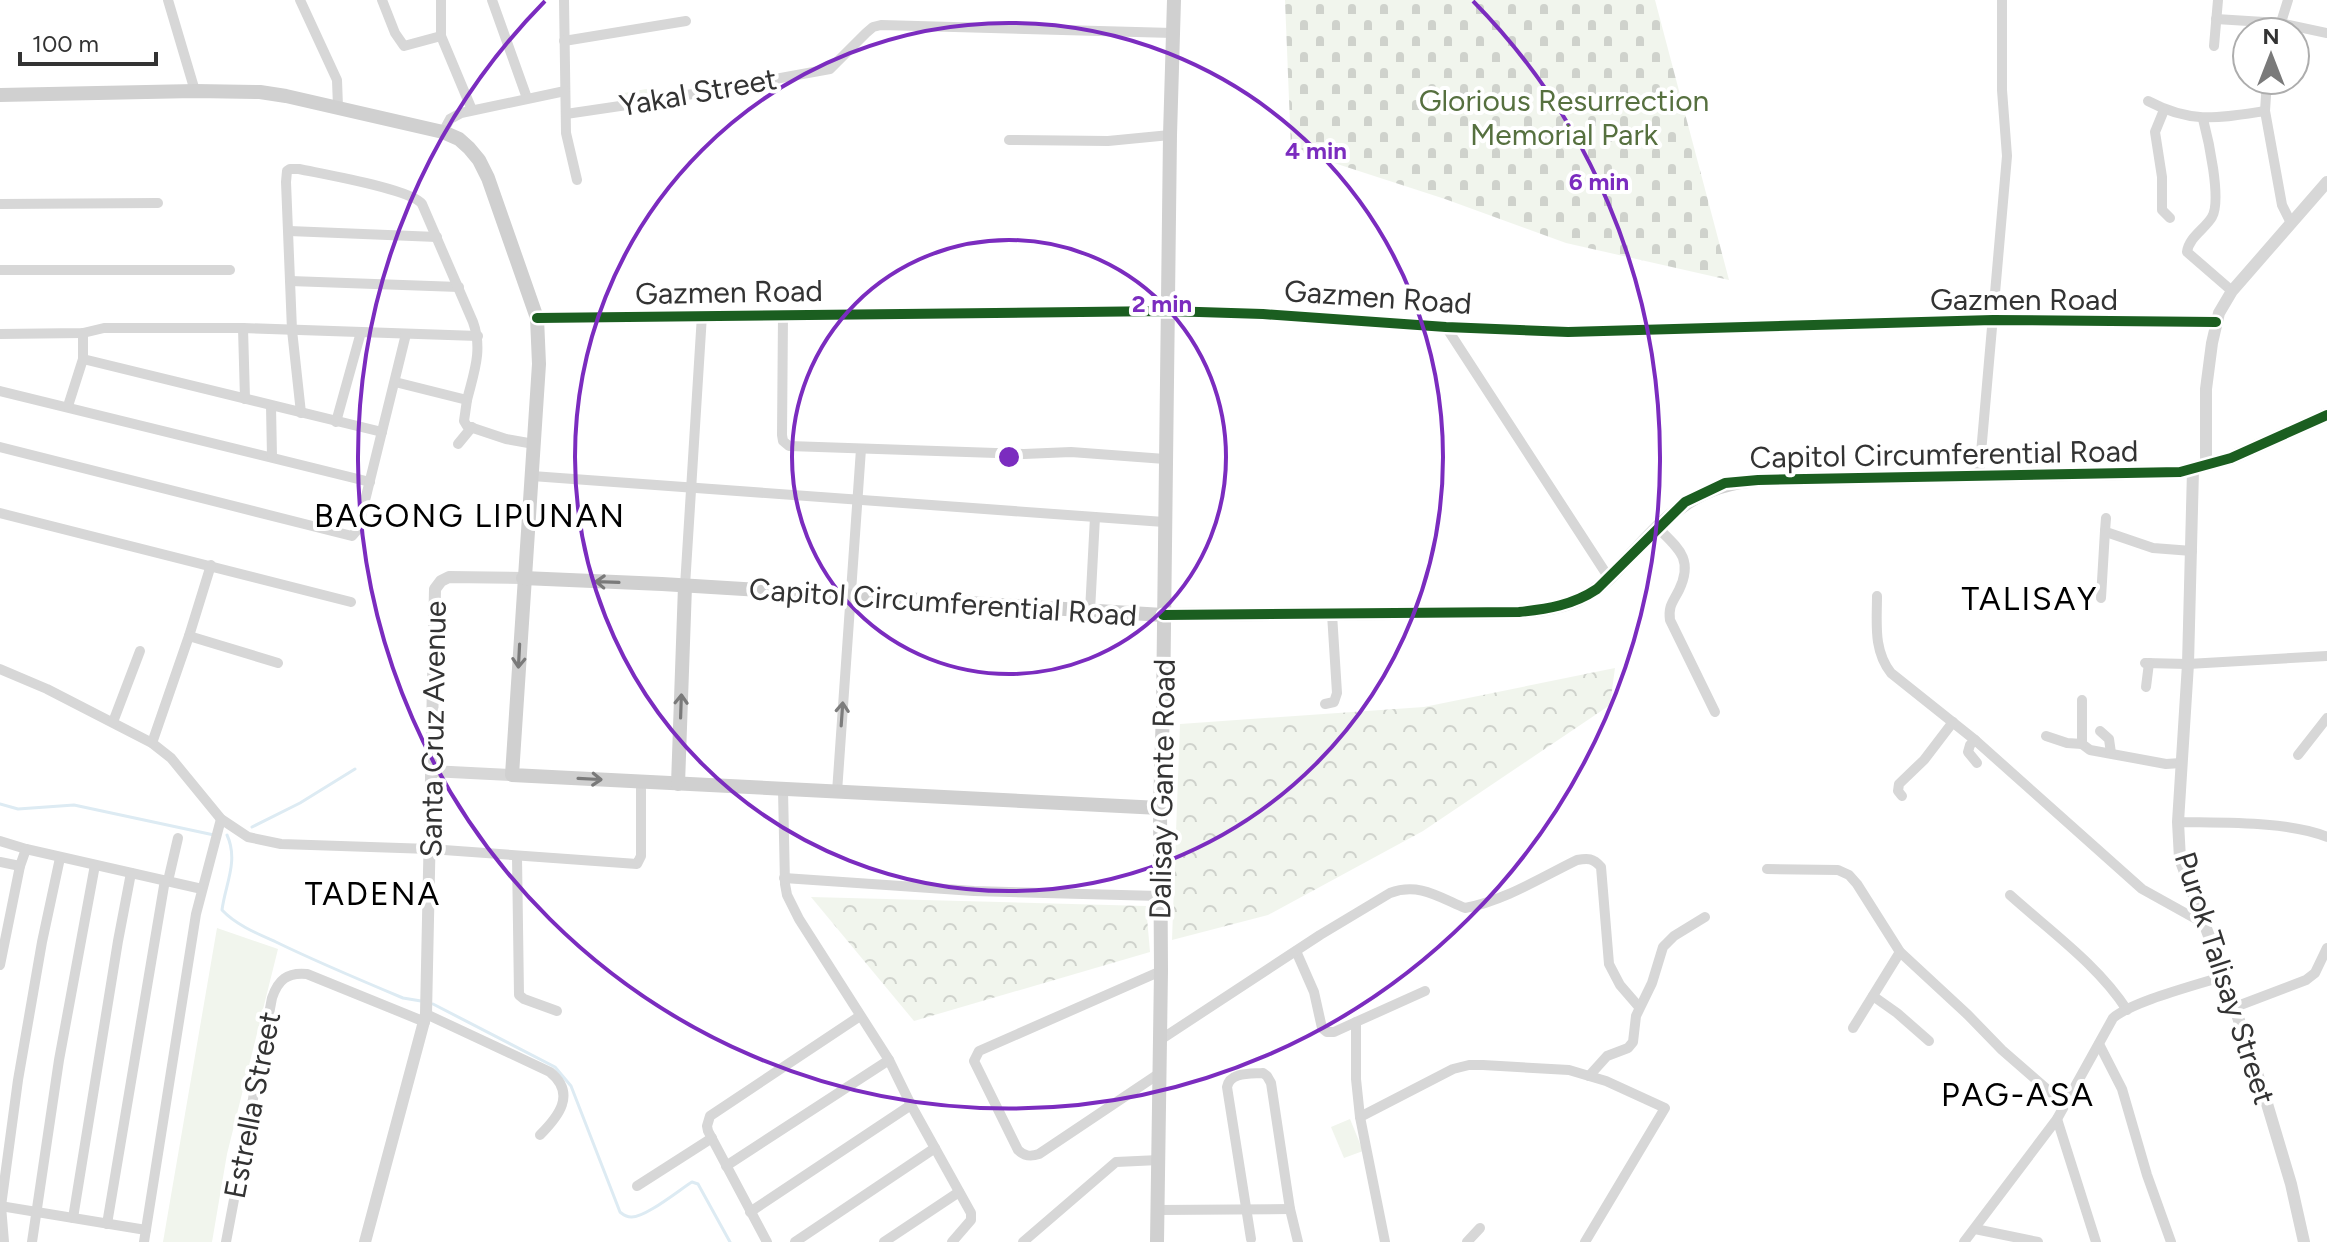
<svg xmlns="http://www.w3.org/2000/svg" width="2327" height="1242" font-family="Figtree,sans-serif">
<defs>
<pattern id="forest-crowns" width="20" height="18" patternUnits="userSpaceOnUse" patternTransform="scale(2)"><rect width="20" height="18" fill="#f1f5ed"/><path d="M2 6a3 3 0 1 1 6 0M12 15a3 3 0 1 1 6 0" fill="none" stroke="#cfd2cc"/></pattern>
<pattern id="cemetery-stones" width="16" height="16" patternUnits="userSpaceOnUse" patternTransform="scale(2)"><rect width="16" height="16" fill="#f1f5ed"/><path d="M2 7V4a2 2 0 0 1 4 0v3zM10 15v-3a2 2 0 0 1 4 0v3z" fill="#cfd2cc"/></pattern>
</defs>
<rect width="100%" height="100%" fill="#fff"/>
<g fill="#f1f5ed">
<polygon points="652,88 655,105 621,110 618,94"/>
<polygon points="217,928 278,949 227,1154 212,1242 163,1242"/>
<polygon points="1350,1119 1363,1151 1344,1158 1331,1127"/>
</g>
<g fill="url(#forest-crowns)">
<polygon points="1615,668 1610,705 1423,831 1268,915 1172,940 1180,724 1424,707"/>
<polygon points="811,897 1146,906 1150,952 914,1021"/>
</g>
<polygon fill="url(#cemetery-stones)" points="1285,0 1655,0 1729,280 1566,243 1445,199 1291,149"/>
<g fill="none" stroke-linecap="round" stroke-linejoin="round">
<g stroke="#ddebf3" stroke-width="3">
<polyline points="0,804 18,809 74,805 214,835"/>
<polyline points="252,827 300,803 355,769"/>
<path d="M 227,835 C 239,861 225,885 222,910 C 236,925 258,934 276,942 C 317,962 360,980 403,998 L 421,1001"/>
<path d="M 433,1004 L 555,1067 L 571,1086 L 620,1212 C 624,1215 626,1217 631,1217 C 645,1218 679,1190 692,1182 L 698,1184 L 730,1242"/>
</g>
<g stroke="#d7d7d7" stroke-width="10">
<polyline points="168,0 195,91"/>
<polyline points="300,0 337,80 338,107"/>
<polyline points="382,0 395,33 404,46 441,36"/>
<polyline points="441,0 441,36 472,110"/>
<polyline points="492,0 527,98"/>
<polyline points="564,0 566,133 577,180"/>
<polyline points="2216,19 2280,23 2327,33"/>
<polyline points="2278,32 2288,0"/>
<polyline points="564,41 686,21"/>
<polyline points="2214,46 2218,0"/>
<polyline points="2267,80 2265,111 2282,205 2291,223"/>
<path d="M 2148,101 C 2191,124 2219,118 2265,111"/>
<polyline points="2164,110 2155,132 2162,177 2162,210 2170,218"/>
<polyline points="566,114 654,101 830,69 866,33 873,27 881,25 1173,33"/>
<path d="M 2203,119 C 2208,138 2222,200 2212,217 C 2205,229 2189,237 2187,252 L 2232,291"/>
<polyline points="443,132 450,119 461,113 565,91"/>
<polyline points="1009,140 1108,141 1170,135"/>
<polyline points="0,204 158,203"/>
<polyline points="289,231 437,237"/>
<polyline points="0,270 230,270"/>
<polyline points="290,281 459,287"/>
<polyline points="783,315 782,435 783,441 789,446 1024,454 1071,452 1165,459"/>
<polyline points="1446,327 1609,578"/>
<polyline points="243,328 245,399"/>
<polyline points="0,334 83,333 104,328 243,328 478,336"/>
<polyline points="83,359 382,432"/>
<polyline points="0,391 370,482"/>
<polyline points="467,400 464,421 467,426 506,439 534,444"/>
<polyline points="68,406 83,359 83,333"/>
<polyline points="271,406 272,457"/>
<path d="M 301,413 L 292,330 L 286,182 L 287,171 L 290,169 L 299,169 C 322,174 411,189 422,204 L 473,322 C 483,350 474,372 467,400 L 395,382"/>
<polyline points="336,422 361,332"/>
<polyline points="458,444 472,427"/>
<polyline points="0,447 352,536 358,529 406,334"/>
<polyline points="532,476 1164,522"/>
<polyline points="1979,476 2007,156 2002,90 2002,0"/>
<polyline points="0,513 351,602"/>
<polyline points="2106,518 2105,531 2109,533 2153,548 2192,551"/>
<path d="M 1658,528 C 1678,548 1694,559 1679,590 C 1673,602 1668,606 1670,620 L 1715,712"/>
<polyline points="685,586 702,315"/>
<path d="M 1877,596 C 1877,623 1873,650 1891,673 L 1975,740 L 2142,889 L 2205,924"/>
<polyline points="2101,598 2105,531"/>
<polyline points="1090,611 1095,517"/>
<polyline points="189,636 211,565"/>
<polyline points="2145,663 2188,664 2327,656"/>
<polyline points="0,669 47,689 152,743 171,758 221,819 248,837 281,844 430,849 637,864 641,856 641,782"/>
<polyline points="2146,687 2149,663"/>
<polyline points="2082,700 2082,744 2090,750 2166,764 2181,763"/>
<polyline points="1325,704 1334,702 1337,693 1332,614"/>
<polyline points="113,722 140,651"/>
<polyline points="2100,731 2109,739 2111,753"/>
<polyline points="2046,736 2067,743 2082,744"/>
<polyline points="1975,740 1970,745 1968,752 1977,763"/>
<polyline points="152,743 189,636 278,663"/>
<polyline points="2298,755 2327,718"/>
<polyline points="783,790 785,884 787,895 799,919 889,1060 911,1105 971,1213 971,1220 952,1242"/>
<polyline points="837,792 861,449"/>
<polyline points="1902,796 1898,791 1899,784 1924,760 1953,722"/>
<path d="M 2178,822 C 2221,823 2289,821 2327,837"/>
<polyline points="0,841 26,849"/>
<polyline points="517,857 519,995 524,999 557,1011"/>
<polyline points="0,862 20,866"/>
<polyline points="1767,869 1838,870 1849,875 1857,884 1900,952 1968,1015 2002,1050 2064,1104"/>
<polyline points="784,878 974,891 1159,896"/>
<polyline points="168,881 178,838"/>
<path d="M 2010,895 C 2050,931 2098,965 2127,1010"/>
<polyline points="1296,951 1314,992 1322,1028 1327,1032 1334,1032 1356,1022"/>
<polyline points="0,965 20,866 26,849 202,889"/>
<polyline points="1873,996 1897,1013 1929,1041"/>
<polyline points="2235,1007 2306,980 2315,973 2327,948"/>
<path d="M 426,1014 L 550,1072 C 577,1094 558,1117 540,1135"/>
<polyline points="1853,1028 1900,952"/>
<path d="M 1160,1040 L 1320,935 L 1390,893 C 1418,882 1439,897 1465,908 C 1504,901 1542,877 1577,860 C 1588,858 1593,858 1601,867 L 1609,964 L 1620,985 L 1639,1007"/>
<polyline points="2099,1044 2122,1089 2147,1175 2171,1242"/>
<path d="M 1160,1073 L 1039,1154 C 1030,1157 1024,1156 1018,1150 L 974,1061 L 979,1051 L 1161,971"/>
<polyline points="1589,1076 1607,1056 1628,1048 1633,1042 1636,1016 1652,983 1663,947 1674,936 1705,917"/>
<polyline points="1360,1117 1453,1069 1469,1065 1483,1065 1569,1070 1606,1081 1665,1108 1585,1242"/>
<polyline points="2057,1119 2096,1242"/>
<polyline points="726,1166 889,1060"/>
<polyline points="637,1186 712,1138"/>
<polyline points="0,1206 146,1230"/>
<polyline points="1158,1210 1290,1209"/>
<polyline points="750,1212 911,1105"/>
<polyline points="73,1218 118,941 131,873"/>
<polyline points="107,1224 165,880"/>
<polyline points="1975,1229 2038,1242"/>
<path d="M 1251,1239 L 1227,1087 C 1230,1072 1250,1074 1263,1073 L 1267,1076 L 1271,1083 L 1290,1209 L 1298,1242"/>
<polyline points="4,1242 1,1206 18,1080 42,942 60,858"/>
<polyline points="32,1242 59,1060 95,865"/>
<polyline points="144,1242 196,914 221,819"/>
<path d="M 226,1242 L 272,998 C 278,980 287,972 307,974 L 425,1022"/>
<polyline points="767,1242 708,1131 707,1126 710,1116 860,1016"/>
<polyline points="795,1242 935,1148"/>
<polyline points="884,1242 959,1192"/>
<polyline points="1023,1242 1116,1162 1159,1160"/>
<polyline points="1385,1242 1360,1117 1356,1079 1356,1022 1425,991"/>
<polyline points="1467,1242 1480,1228"/>
<path d="M 1964,1242 L 2057,1119 L 2113,1018 C 2133,1001 2197,985 2224,976"/>
</g>
<g stroke="#d7d7d7" stroke-width="12">
<polyline points="537,318 1167,311 1263,314 1446,327 1568,332 1993,320 2216,322"/>
<polyline points="2206,466 2206,389 2212,343 2219,313 2232,291 2327,182"/>
<polyline points="2193,470 2188,664 2178,822 2180,859 2224,976 2265,1097 2291,1184 2304,1242"/>
<polyline points="431,771 512,775"/>
<polyline points="365,1242 426,1014 435,589 441,581 449,577 523,578"/>
</g>
<g stroke="#d0d0d0" stroke-width="14">
<polyline points="0,95 195,91 260,92 286,96 443,132 459,139 469,148 479,160 488,178 537,318 539,364 512,775 1160,808"/>
<path d="M 523,578 L 662,584 L 1163,615 L 1519,612 C 1542,610 1565,607 1585,596 C 1601,588 1614,573 1626,560 C 1669,516 1692,485 1758,480 L 2180,472 L 2231,458 L 2327,415"/>
<polyline points="678,784 685,586"/>
<polyline points="1157,1242 1161,971 1160,808 1163,709 1170,135 1174,0"/>
</g>
<g stroke="#fff" stroke-width="15">
<g id="cycleway">
<polyline points="537,318 1167,311 1263,314 1446,327 1568,332 1993,320 2216,322"/>
<path d="M 1163,615 L 1519,612 C 1548,609 1573,605 1597,589 L 1685,502 L 1725,483 L 1758,480 L 2180,472 L 2231,458 L 2327,415"/>
</g>
</g>
<use href="#cycleway" stroke="#1b5e20" stroke-width="10"/>
</g>
<defs><path id="oneway-shaft" d="M-6 0H5M1.5-3L5.5 0L1.5 3" fill="none" stroke-width="1.6" stroke-linecap="round" stroke-linejoin="round" transform="scale(2)"/></defs>
<g stroke="#7a7a7a">
<use href="#oneway-shaft" transform="translate(607 582) rotate(-178)"/>
<use href="#oneway-shaft" transform="translate(519 656) rotate(93)"/>
<use href="#oneway-shaft" transform="translate(681 706) rotate(-88)"/>
<use href="#oneway-shaft" transform="translate(590 779) rotate(3)"/>
</g>
<use stroke="#7d7d7d" href="#oneway-shaft" transform="translate(842 714) rotate(-86)"/>
<g fill="none" stroke="#7b2cbf" stroke-width="4">
<circle cx="1009" cy="457" r="217"/>
<circle cx="1009" cy="457" r="434"/>
<path d="M1473 1A651 651 0 1 1 545 1"/>
</g>
<g text-anchor="middle" dominant-baseline="central" stroke-width="8" stroke-linejoin="round" paint-order="stroke">
<g font-size="30" fill="#333" stroke="#fff">
<text transform="translate(698 92) rotate(-10)">Yakal Street</text>
<text transform="translate(729 292) rotate(-1)">Gazmen Road</text>
<text transform="translate(1378 297) rotate(4)">Gazmen Road</text>
<text x="2024" y="299">Gazmen Road</text>
<text transform="translate(1944 454) rotate(-1)">Capitol Circumferential Road</text>
<text transform="translate(943 602) rotate(4)">Capitol Circumferential Road</text>
<text transform="translate(433 729) rotate(-89)">Santa Cruz Avenue</text>
<text transform="translate(1162 789) rotate(-89)">Dalisay Gante Road</text>
<text transform="translate(2225 978) rotate(72)">Purok Talisay Street</text>
<text transform="translate(252 1105) rotate(-79)">Estrella Street</text>
</g>
<g font-size="30" fill="#56703f" stroke="#fff">
<text x="1564" y="100">Glorious Resurrection<tspan x="1564" dy="34">Memorial Park</tspan></text>
</g>
<g font-size="32" letter-spacing="2" fill="#000" stroke="#fff">
<text x="470" y="516">BAGONG LIPUNAN</text>
<text x="2030" y="599">TALISAY</text>
<text x="373" y="894">TADENA</text>
<text x="2018" y="1095">PAG-ASA</text>
</g>
</g>
<circle cx="1009" cy="457" r="12" fill="#7b2cbf" stroke="#fff" stroke-width="4"/>
<g font-size="24" text-anchor="middle" font-weight="bold" fill="#7b2cbf" stroke="#fff" stroke-width="8" stroke-linejoin="round" paint-order="stroke">
<text x="1316" y="159">4 min</text>
<text x="1599" y="190">6 min</text>
<text x="1162" y="312">2 min</text>
</g>
<g transform="translate(2271 56)"><circle r="38" fill="#ffffff" stroke="#adadad" stroke-width="2"/>
<path d="M0-6L14 30L0 20L-14 30Z" fill="#7a7a7a"/>
<text y="-12" font-size="22" font-weight="bold" text-anchor="middle" fill="#333333">N</text>
</g>
<path d="M20 52v12h136v-12" fill="none" stroke="#333333" stroke-width="4"/>
<text x="32" y="52" font-size="24" fill="#333333" stroke="#ffffff" stroke-width="6" paint-order="stroke">100 m</text>
</svg>
